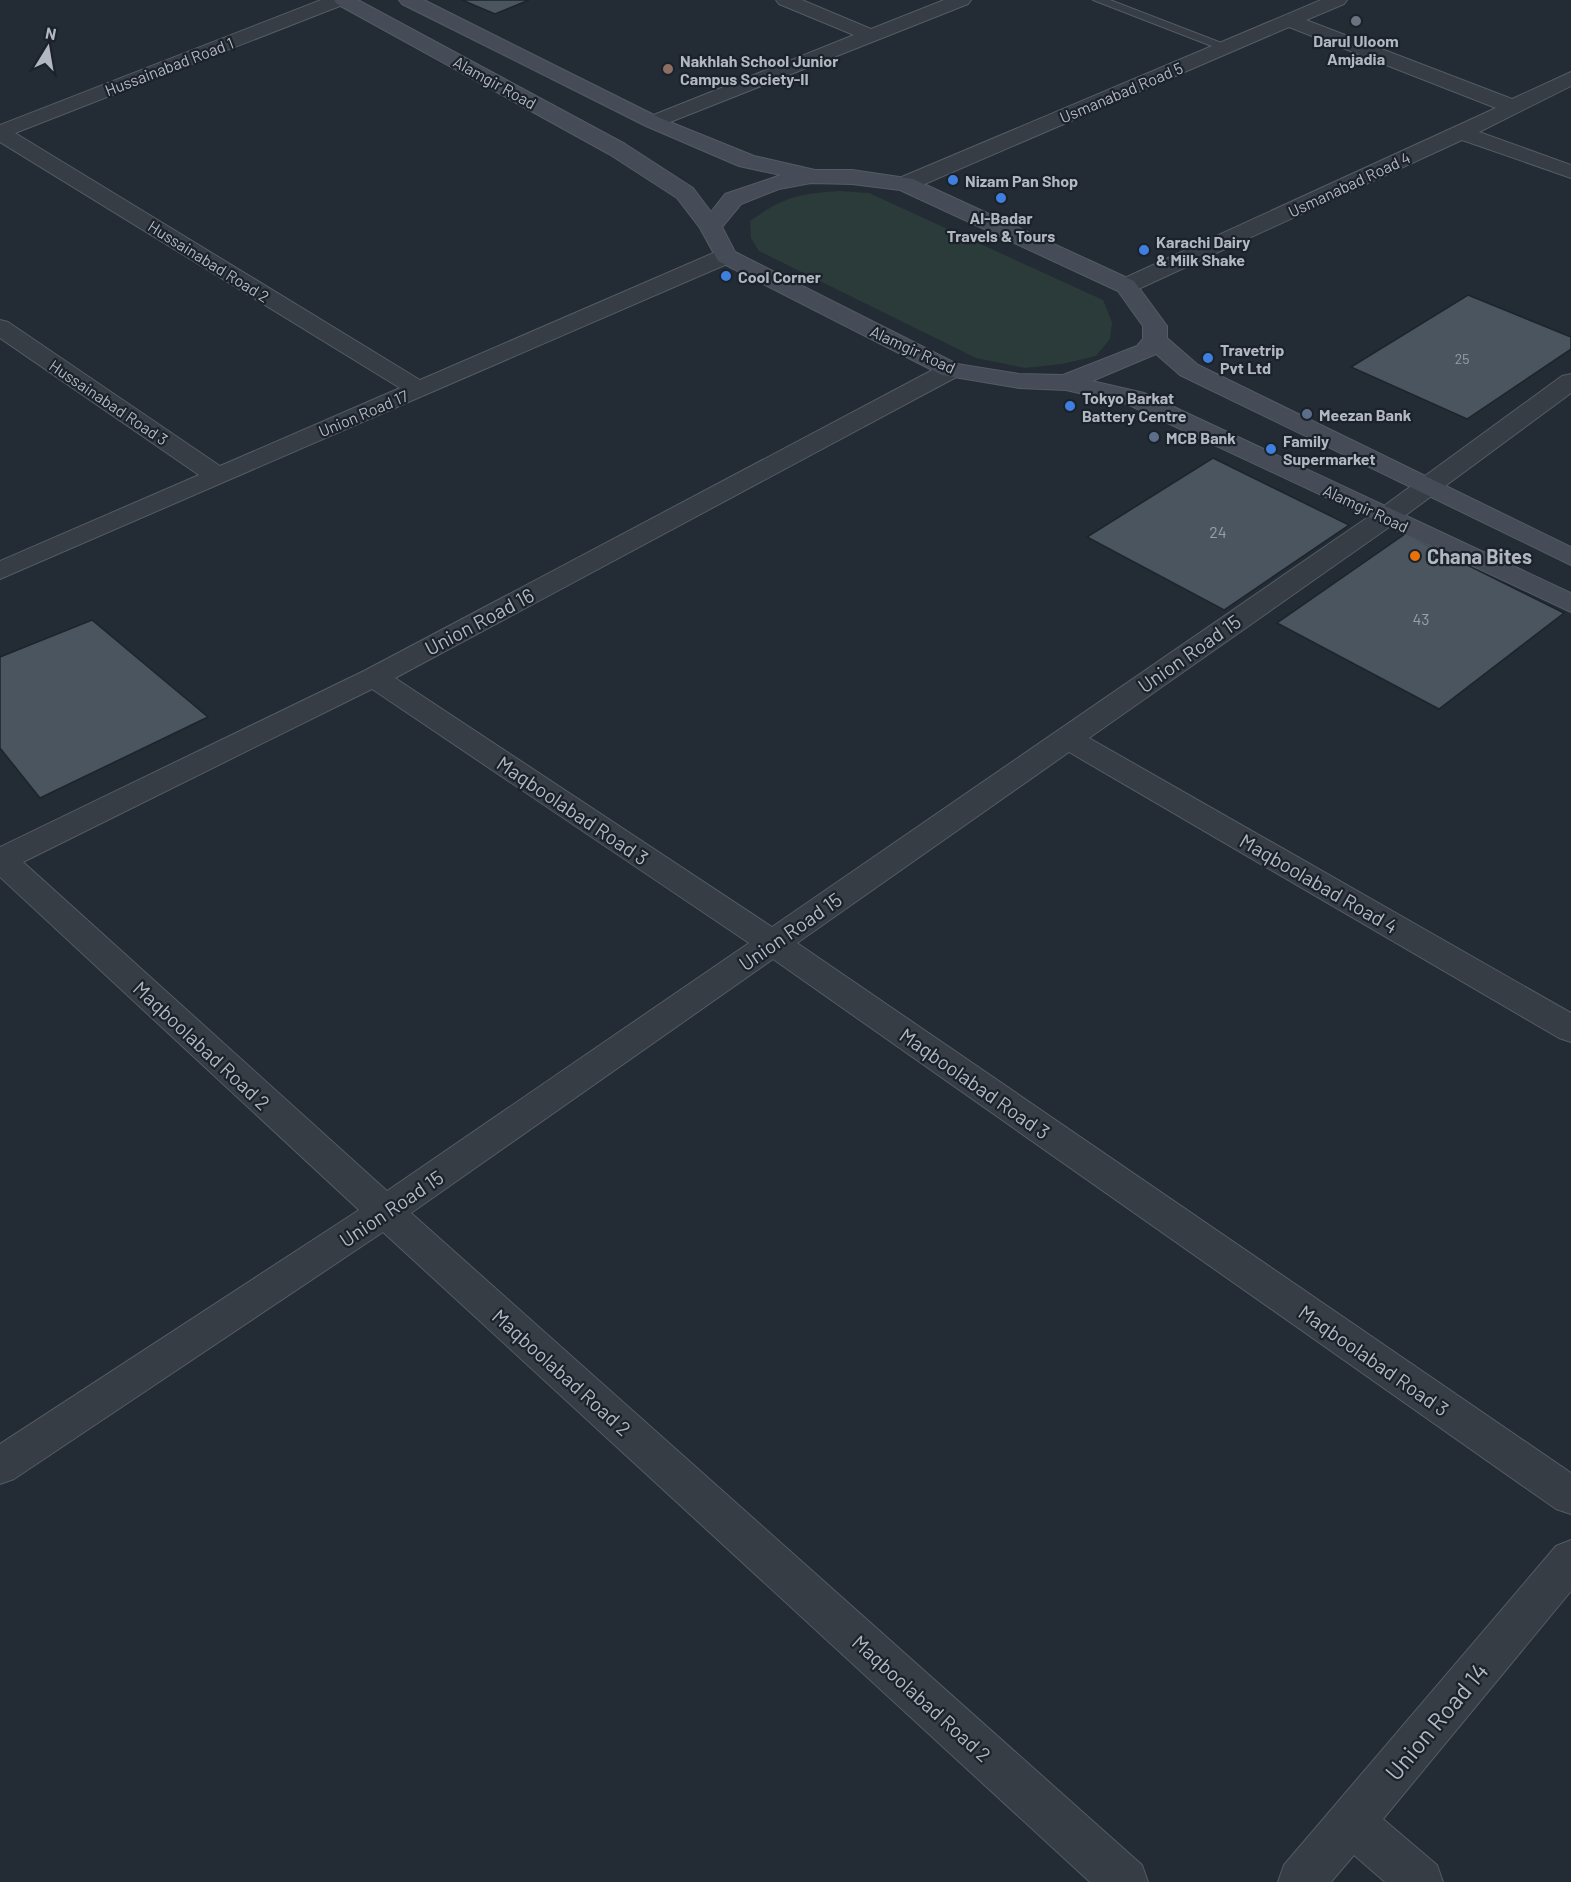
<svg xmlns="http://www.w3.org/2000/svg" width="1571" height="1882" font-family="Barlow,sans-serif">
<rect width="100%" height="100%" fill="#232b34"/>
<path fill="#2b3b3a" d="M 839,191 L 869,193 L 1103,300 L 1112,322 L 1110,339 L 1096,356 L 1062,364 L 1025,368 L 976,358 L 759,251 L 751,238 L 750,221 C 783,197 798,194 839,191 Z"/>
<g fill="#4b5560" stroke="#1d242c" stroke-width="1.5">
<polygon points="462,0 529,0 495,14"/>
<polygon points="1468,295 1571,337 1571,349 1467,419 1351,367"/>
<polygon points="1213,458 1349,525 1224,610 1087,537"/>
<polygon points="1405,534 1564,613 1439,709 1277,623"/>
<polygon points="92,620 208,717 40,798 0,748 0,657"/>
</g>
<g fill="none" stroke-linecap="round" stroke-linejoin="round">
<g stroke="#545b63" stroke-width="2">
<polygon id="lane" points="1093,0 1110,0 1232,47 1230,50 1222,50"/>
</g>
<g stroke="#545b63" stroke-width="2">
<g id="street">
<polygon points="321,0 348,0 345,4 15,133 420,380 718,251 734,251 737,256 734,261 0,579 0,561 199,475 0,338 0,320 8,322 220,466 400,388 0,142 0,125"/>
<polygon points="776,0 802,0 871,29 944,0 971,0 968,4 660,126 646,126 643,122 646,118 854,35 779,4"/>
<polygon points="1321,0 1347,0 1344,4 1306,20 1512,99 1571,72 1571,86 1479,132 1571,165 1571,178 1462,140 1134,291 1118,291 1114,286 1118,281 1496,108 1289,27 913,189 897,189 894,184 897,179"/>
<path d="M 951,363 L 960,365 L 963,370 L 960,375 L 395,678 L 772,927 L 1377,511 L 1562,376 L 1571,374 L 1571,393 L 1395,523 L 1089,738 L 1571,1013 L 1571,1042 L 1559,1038 L 1069,752 L 797,943 L 1571,1473 L 1571,1514 L 1556,1509 L 773,959 L 411,1213 L 1142,1865 L 1148,1882 L 1090,1882 L 383,1232 L 14,1479 L 0,1484 L 0,1444 L 359,1210 L 0,877 L 0,847 L 364,671 L 942,365 ZM 372,689 L 749,943 L 387,1191 L 23,862 Z"/>
<polygon points="1571,1540 1571,1591 1383,1819 1437,1865 1443,1882 1385,1882 1354,1855 1331,1882 1278,1882 1284,1865 1556,1546"/>
</g>
</g>
<g stroke="#545b63" stroke-width="2">
<path id="secondary" d="M 334,0 L 358,0 L 625,144 L 693,188 L 711,212 L 725,194 L 781,175 L 739,166 L 646,126 L 402,4 L 399,0 L 424,0 L 660,118 L 754,156 L 815,170 L 852,170 L 913,179 L 1134,281 L 1167,326 L 1167,338 L 1198,365 L 1571,547 L 1571,565 L 1180,375 L 1156,354 L 1092,381 L 1144,393 L 1571,593 L 1571,612 L 1127,404 L 1066,390 L 1019,388 L 942,375 L 718,261 L 700,228 L 677,198 L 609,154 L 337,4 ZM 811,183 L 852,184 L 900,190 L 1118,291 L 1143,326 L 1143,339 L 1137,346 L 1063,375 L 1019,374 L 957,364 L 735,252 L 722,227 L 741,204 L 779,189 Z"/>
</g>
<use href="#lane" fill="#363d45" fill-rule="evenodd"/>
<use href="#street" fill="#363d45" fill-rule="evenodd"/>
<use href="#secondary" fill="#454c58" fill-rule="evenodd"/>
</g>
<circle fill="#6b7280" stroke="#1b222a" stroke-width="2" cx="1356" cy="21" r="6"/>
<circle fill="#8d6e63" stroke="#1b222a" stroke-width="2" cx="668" cy="69" r="6"/>
<g fill="#3f7fe0" stroke="#1b222a" stroke-width="2">
<circle cx="953" cy="180" r="6"/>
<circle cx="1001" cy="198" r="6"/>
<circle cx="1144" cy="250" r="6"/>
<circle cx="726" cy="276" r="6"/>
<circle cx="1208" cy="358" r="6"/>
<circle cx="1070" cy="406" r="6"/>
<circle cx="1271" cy="449" r="6"/>
</g>
<g fill="#5c6f8a" stroke="#1b222a" stroke-width="2">
<circle cx="1307" cy="414" r="6"/>
<circle cx="1154" cy="437" r="6"/>
</g>
<circle fill="#e8710a" stroke="#1b222a" stroke-width="2" cx="1415" cy="556" r="6"/>
<g text-anchor="middle" dominant-baseline="central" stroke-width="4.5" stroke-linejoin="round" paint-order="stroke">
<g font-size="14" fill="#989faa">
<text x="1462" y="358">25</text>
</g>
<g font-size="16" font-weight="bold" fill="#b1b8c2" stroke="#1b222a" text-anchor="start">
<text x="1356" y="40" text-anchor="middle">Darul Uloom<tspan x="1356" dy="18">Amjadia</tspan></text>
<text x="680" y="60">Nakhlah School Junior<tspan x="680" dy="18">Campus Society-II</tspan></text>
<text x="965" y="180">Nizam Pan Shop</text>
<text x="1001" y="217" text-anchor="middle">Al-Badar<tspan x="1001" dy="18">Travels &amp; Tours</tspan></text>
<text x="1156" y="241">Karachi Dairy<tspan x="1156" dy="18">&amp; Milk Shake</tspan></text>
<text x="738" y="276">Cool Corner</text>
<text x="1220" y="349">Travetrip<tspan x="1220" dy="18">Pvt Ltd</tspan></text>
<text x="1082" y="397">Tokyo Barkat<tspan x="1082" dy="18">Battery Centre</tspan></text>
<text x="1319" y="414">Meezan Bank</text>
<text x="1166" y="437">MCB Bank</text>
<text x="1283" y="440">Family<tspan x="1283" dy="18">Supermarket</tspan></text>
</g>
<g font-size="16" fill="#b1b8c2" stroke="#1b222a">
<text transform="translate(169 66) rotate(-21)">Hussainabad Road 1</text>
<text transform="translate(495 82) rotate(29)">Alamgir Road</text>
<text transform="translate(1121 92) rotate(-23)">Usmanabad Road 5</text>
<text transform="translate(1349 184) rotate(-25)">Usmanabad Road 4</text>
<text transform="translate(209 261) rotate(32)">Hussainabad Road 2</text>
<text transform="translate(913 349) rotate(25)">Alamgir Road</text>
<text transform="translate(109 402) rotate(34)">Hussainabad Road 3</text>
<text transform="translate(363 413) rotate(-23)">Union Road 17</text>
<text transform="translate(1366 508) rotate(25)">Alamgir Road</text>
</g>
<g font-size="16" fill="#989faa">
<text x="1218" y="531">24</text>
<text x="1421" y="618">43</text>
</g>
<g font-size="20" font-weight="bold" fill="#b1b8c2" stroke="#1b222a" text-anchor="start">
<text x="1427" y="556">Chana Bites</text>
</g>
<g font-size="20" fill="#b1b8c2" stroke="#1b222a">
<text transform="translate(479 621) rotate(-28)">Union Road 16</text>
<text transform="translate(1189 653) rotate(-35)">Union Road 15</text>
<text transform="translate(573 810) rotate(34)">Maqboolabad Road 3</text>
<text transform="translate(1319 883) rotate(30)">Maqboolabad Road 4</text>
<text transform="translate(790 931) rotate(-35)">Union Road 15</text>
<text transform="translate(202 1045) rotate(43)">Maqboolabad Road 2</text>
<text transform="translate(975 1083) rotate(35)">Maqboolabad Road 3</text>
<text transform="translate(391 1208) rotate(-34)">Union Road 15</text>
<text transform="translate(1374 1360) rotate(35)">Maqboolabad Road 3</text>
<text transform="translate(562 1372) rotate(42)">Maqboolabad Road 2</text>
<text transform="translate(922 1698) rotate(42)">Maqboolabad Road 2</text>
</g>
<g font-size="24" fill="#b1b8c2" stroke="#1b222a">
<text transform="translate(1436 1721) rotate(-50)">Union Road 14</text>
</g>
</g>
<g transform="translate(48 48) rotate(11)" stroke="#1b222a" stroke-width="4.5" paint-order="stroke">
<path d="M0-4.5L10 22L0 15L-10 22Z" fill="#b1b8c2"/>
<text y="-9" font-size="16" font-weight="bold" text-anchor="middle" fill="#b1b8c2">N</text>
</g>
</svg>
